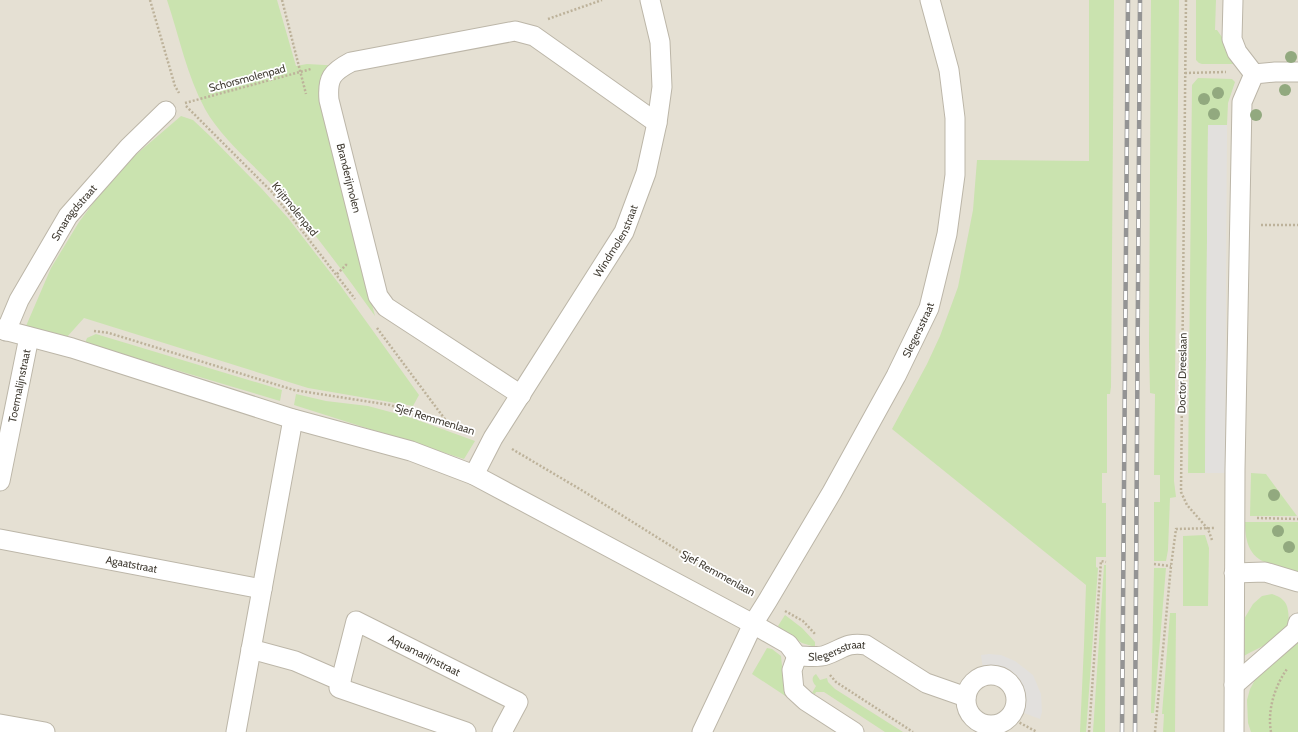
<svg xmlns="http://www.w3.org/2000/svg" width="1298" height="732" font-family="Cabin,sans-serif">
<rect width="100%" height="100%" fill="#f1eee5"/>
<rect fill="#e5e0d3" x="0" y="0" width="1298" height="732"/>
<g fill="#cae3af">
<path d="M 167,0 L 277,0 L 296,66 L 307,64 L 343,66 L 326,125 L 375,316 C 344,273 313,230 278,191 C 255,166 221,138 205,109 C 187,76 179,36 167,0 Z"/>
<polygon points="1089,0 1114,0 1111,387 1110,394 1107,394 1107,473 1102,473 1102,503 1106,503 1106,557 1096,557 1096,567 1098,568 1086,732 1080,732 1084,645 1086,585 892,429 927,364 940,336 958,287 973,210 977,160 1089,161"/>
<polygon points="1151,0 1179,0 1174,481 1176,497 1170,498 1168,550 1166,561 1154,561 1154,502 1160,502 1160,475 1154,475 1155,394 1150,393 1149,345"/>
<polygon points="1196,0 1216,0 1215,30 1217,30 1224,40 1227,52 1234,64 1202,64 1199,63 1196,60"/>
<polygon points="1198,78 1232,79 1235,82 1228,103 1227,125 1208,125 1205,473 1188,473 1192,85"/>
<polygon points="181,116 193,120 211,137 262,189 288,218 340,285 419,395 413,406 308,388 84,318 66,338 26,326 51,268 79,222 118,170"/>
<polygon points="96,334 282,390 280,401 85,343 87,338"/>
<polygon points="296,394 326,401 368,406 409,417 475,441 464,459 294,405"/>
<polygon points="1251,473 1266,474 1297,516 1250,516"/>
<path d="M 1245,522 L 1298,522 L 1298,572 C 1265,563 1245,563 1245,522 Z"/>
<polygon points="1205,535 1209,548 1208,606 1183,606 1183,536"/>
<polygon points="1104,565 1106,565 1105,732 1093,732"/>
<polygon points="1154,568 1166,568 1154,713 1151,713"/>
<path d="M 1272,594 C 1281,597 1287,601 1288,611 C 1289,616 1289,624 1286,629 C 1278,640 1256,649 1244,656 L 1244,619 L 1253,604 L 1262,596 Z"/>
<polygon points="1170,613 1176,613 1175,732 1163,732 1164,714 1162,714"/>
<polygon points="785,615 802,628 815,642 815,647 802,643 780,628 778,626"/>
<polygon points="1298,639 1298,732 1251,732 1248,723 1247,700 1250,689 1255,680"/>
<polygon points="767,648 772,649 781,656 784,686 786,692 793,701 752,674"/>
<path d="M 816,674 L 820,680 L 827,678 L 828,682 L 835,689 L 903,732 L 885,732 L 824,692 L 816,692 L 815,694 L 812,693 L 816,686 C 812,682 811,677 816,674 Z"/>
</g>
<g fill="#e2e0dd">
<polygon points="1208,125 1227,125 1225,473 1205,473"/>
<polygon points="989,654 1001,655 1015,661 1033,675 1041,694 1042,712 1040,719 1024,713 1025,702 1022,690 1016,679 1006,672 993,669 983,669 981,655"/>
</g>
<g fill="none" stroke-linecap="round" stroke-linejoin="round">
<g stroke="#bcb6a8" stroke-width="21">
<g id="minor">
<polyline points="1233,0 1232,39 1237,52 1254,74"/>
<polyline points="0,329 72,348 293,419 411,451 474,475 753,624 788,644 797,656"/>
<path id="s1" d="M 6,331 L 19,300 L 68,216 L 129,147 L 166,111"/>
<path d="M 521,395 L 386,307 L 378,296 L 329,100 C 327,78 332,72 351,62 L 515,31 L 534,36 L 657,123"/>
<path id="s2" d="M 474,475 L 493,438 L 624,232 L 646,173 L 657,123 L 662,87 L 660,42 L 650,0"/>
<path id="s3" d="M 0,481 L 29,337"/>
<path id="s4" d="M 0,539 L 262,589"/>
<polyline points="1234,573 1265,572 1298,582"/>
<polyline points="251,649 295,661 341,681"/>
<path id="s5" d="M 797,656 C 806,656 818,658 826,655 C 843,649 846,642 866,645 L 926,683 L 966,697"/>
<polyline points="797,656 792,670 794,690 806,701 854,732"/>
<circle cx="991" cy="700" r="25"/>
<polyline points="1234,685 1296,631 1298,623"/>
<polyline points="0,724 45,732"/>
<polyline points="236,732 293,419"/>
<path id="s6" d="M 466,732 L 339,688 L 356,621 L 518,702 L 502,732"/>
<path id="s7" d="M 702,732 L 753,624 L 768,600 L 832,492 L 896,376 L 929,308 L 947,234 L 955,175 L 955,118 L 949,70 L 930,0"/>
<polyline points="1234,732 1235,470 1242,102 1254,74 1275,72 1298,72"/>
</g>
</g>
<g stroke="#bdb29a" stroke-width="2.5" stroke-dasharray="2 2" stroke-linecap="butt">
<polyline points="150,0 175,86 179,93"/>
<polyline points="282,0 306,94"/>
<polyline points="1186,0 1181,492 1187,505 1208,529 1212,540"/>
<polyline points="548,19 602,0"/>
<polyline points="1185,73 1226,72"/>
<polyline points="185,103 311,69"/>
<polyline points="186,106 272,192 355,299"/>
<polyline points="1261,225 1298,225"/>
<polyline points="337,274 346,265 346,262"/>
<polyline points="377,328 447,422"/>
<polyline points="94,331 109,333 294,390 390,405 473,431"/>
<polyline points="512,449 583,491 687,556 750,590"/>
<polyline points="1257,518 1298,519"/>
<polyline points="1154,564 1171,566"/>
<polyline points="785,611 803,621 816,635"/>
<polyline points="830,675 836,682 913,732"/>
<polyline points="1009,717 1037,732"/>
<polyline points="1089,732 1101,561 1106,562"/>
<polyline points="1155,732 1171,566 1176,529 1215,528"/>
<path d="M 1271,732 C 1267,710 1275,686 1287,669"/>
</g>
<use href="#minor" stroke="#fff" stroke-width="19"/>
<g stroke="#949494" stroke-width="4.5">
<g id="rail">
<polyline points="1122,732 1128,0"/>
<polyline points="1135,732 1140,0"/>
</g>
</g>
<use href="#rail" stroke="#fff" stroke-width="3" stroke-dasharray="9" stroke-linecap="butt"/>
</g>
<g fill="#92a97f">
<circle cx="1291" cy="57" r="6"/>
<circle cx="1285" cy="90" r="6"/>
<circle cx="1218" cy="93" r="6"/>
<circle cx="1204" cy="99" r="6"/>
<circle cx="1214" cy="114" r="6"/>
<circle cx="1256" cy="115" r="6"/>
<circle cx="1274" cy="495" r="6"/>
<circle cx="1278" cy="531" r="6"/>
<circle cx="1289" cy="547" r="6"/>
</g>
<g text-anchor="middle" dominant-baseline="central" stroke-width="3.5" stroke-linejoin="round" paint-order="stroke">
<g font-size="11" fill="#433e35" stroke="#fff">
<text transform="translate(247 78) rotate(-15)">Schorsmolenpad</text>
<text transform="translate(349 178) rotate(76)">Branderijmolen</text>
<text transform="translate(295 209) rotate(51)">Krijtmolenpad</text>
<text stroke="none"><textPath href="#s1" startOffset="137">Smaragdstraat</textPath></text>
<text stroke="none"><textPath href="#s2" startOffset="274">Windmolenstraat</textPath></text>
<text stroke="none"><textPath href="#s7" startOffset="457">Slegersstraat</textPath></text>
<text transform="translate(1182 373) rotate(-89)">Doctor Dreeslaan</text>
<text stroke="none"><textPath href="#s3" startOffset="97">Toermalijnstraat</textPath></text>
<text transform="translate(435 419) rotate(17)">Sjef Remmenlaan</text>
<text stroke="none"><textPath href="#s4" startOffset="134">Agaatstraat</textPath></text>
<text transform="translate(718 573) rotate(29)">Sjef Remmenlaan</text>
<text stroke="none"><textPath href="#s5" startOffset="41">Slegersstraat</textPath></text>
<text stroke="none"><textPath href="#s6" startOffset="280">Aquamarijnstraat</textPath></text>
</g>
</g>
</svg>
